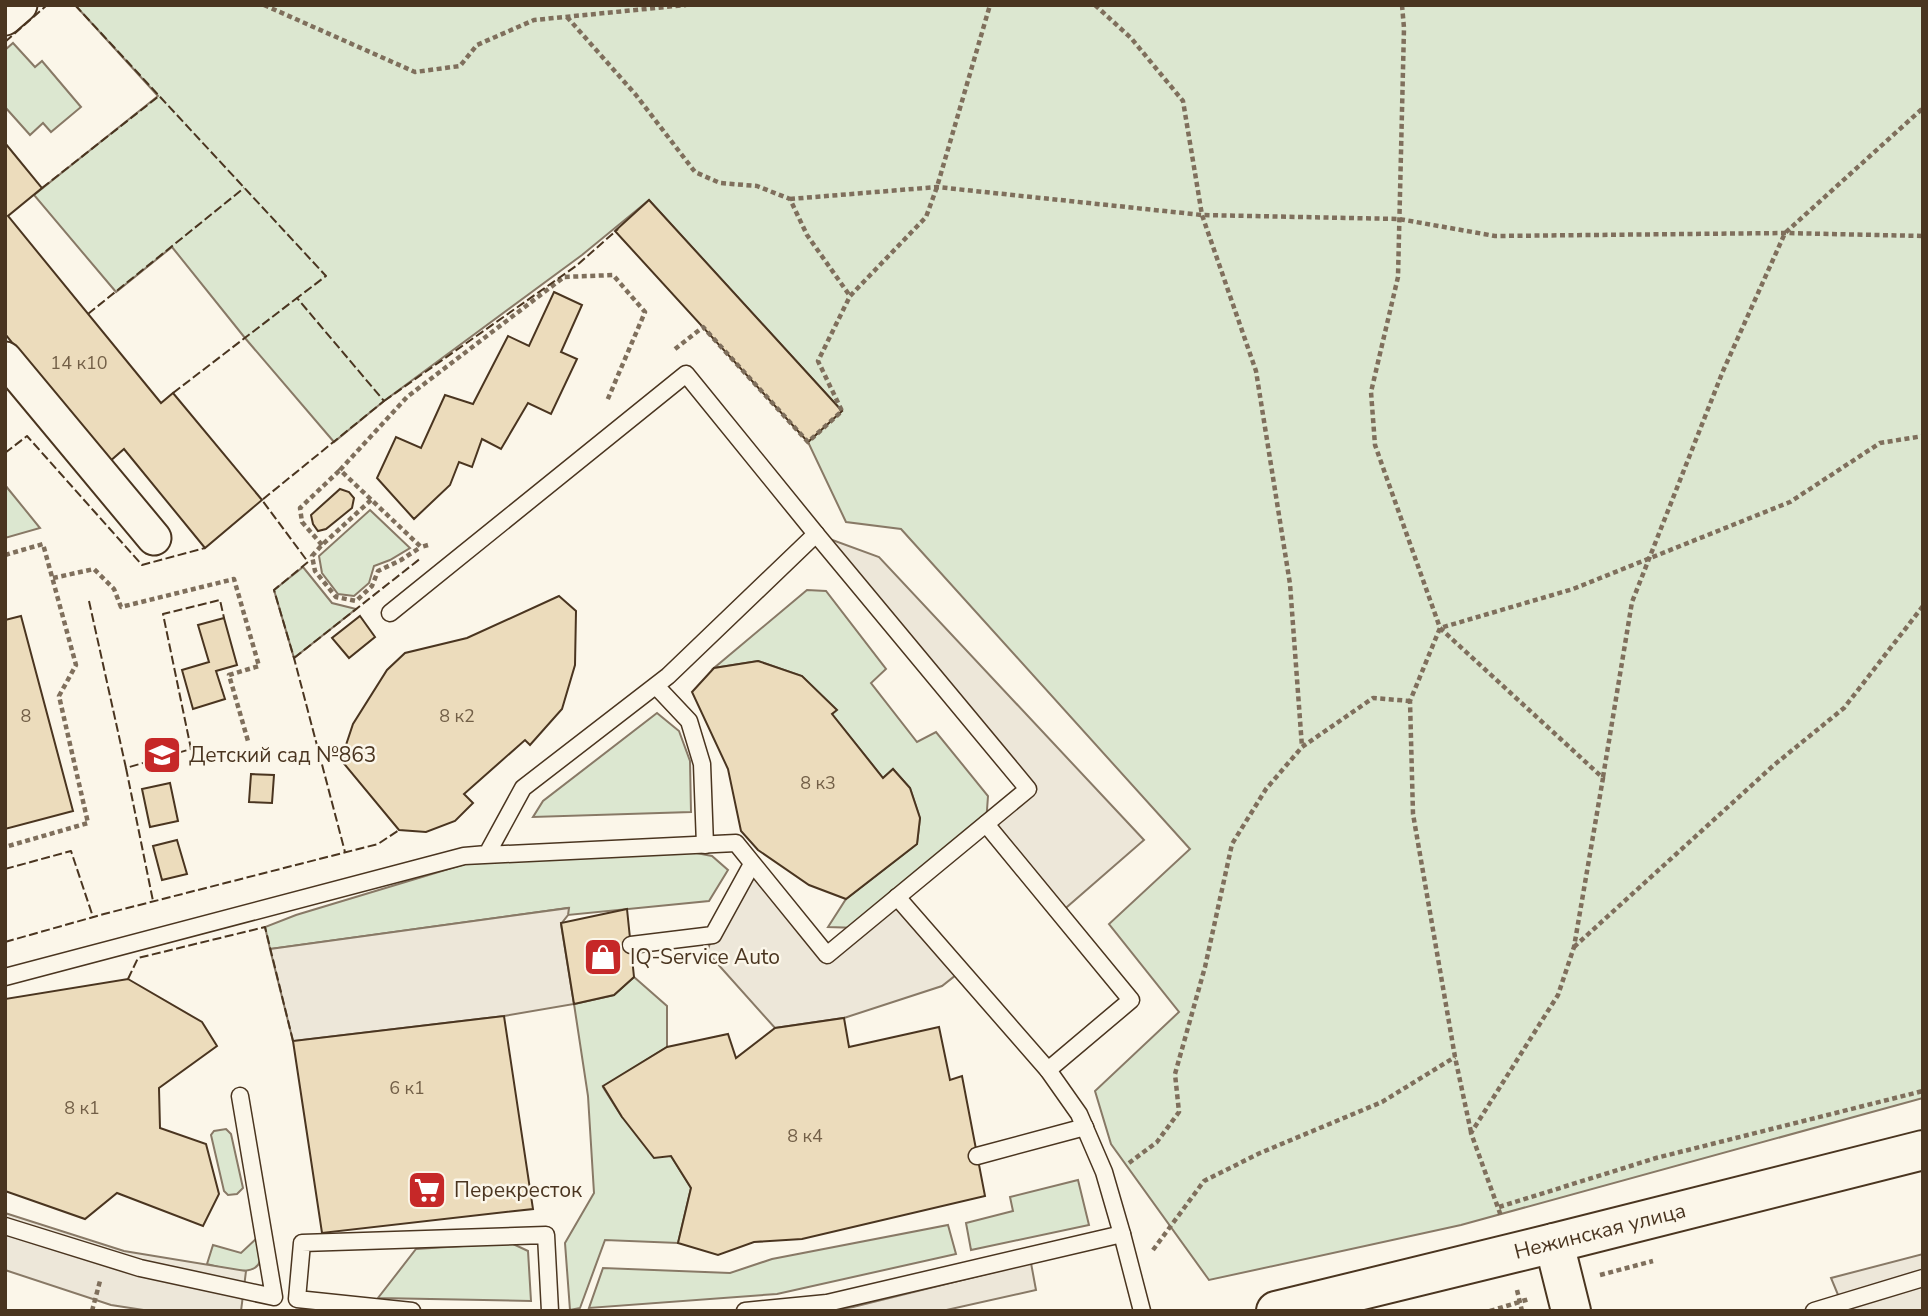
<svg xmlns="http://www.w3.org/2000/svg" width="1928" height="1316" font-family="'Nunito Sans',sans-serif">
<rect width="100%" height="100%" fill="#fbf6e9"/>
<g fill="#dce7d0" stroke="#887966" stroke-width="2">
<polygon points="75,5 1923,5 1923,1098 1461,1225 1209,1280 1111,1144 1095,1091 1179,1012 1109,924 1190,849 901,529 846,522 808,442 842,411 649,200 582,255 384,401 334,442 245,338 172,247 116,292 34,195 158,96"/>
<polygon points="13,43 35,67 42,61 81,107 51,132 43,123 30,135 5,107 5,50"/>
<polygon points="5,485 40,528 5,538"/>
<polygon points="370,510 410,548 390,560 374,566 369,583 354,596 338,594 322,573 319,556"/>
<polygon points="303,567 332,603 356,609 294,658 274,590"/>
<polygon points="807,590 826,591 886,669 871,683 917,742 936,732 988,796 986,824 859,928 828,927 846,899 917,844 920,818 910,788 893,769 883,778 832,714 836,710 802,676 758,661 714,668"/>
<polygon points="657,713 679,731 690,761 691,812 533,817 543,801"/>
<polygon points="686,851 712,856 728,870 709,901 568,915 568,908 270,949 265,927 296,915 465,864"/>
<polygon points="634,977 667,1006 667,1047 603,1087 622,1117 671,1156 691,1188 678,1243 605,1240 580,1308 570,1310 565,1243 594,1193 588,1096 574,1004 614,995"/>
<polygon points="226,1129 231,1134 243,1188 237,1194 228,1195 224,1191 211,1135 214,1131"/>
<polygon points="1078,1180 1089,1225 971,1250 966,1223 1013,1211 1010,1197"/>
<polygon points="948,1225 956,1254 777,1294 589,1308 603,1268 730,1273 772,1259"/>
<path d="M 257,1238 C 258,1244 261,1255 260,1261 C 255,1279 219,1267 207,1264 L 213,1245 L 241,1253 Z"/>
<polygon points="511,1243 528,1251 531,1301 378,1298 416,1249"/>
</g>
<g fill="#ede7d9" stroke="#887966" stroke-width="2">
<polygon points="816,534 879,557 1144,840 1060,913 986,824 1028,790"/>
<polygon points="752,864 827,955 897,897 961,971 942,986 844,1018 775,1028 707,952 713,935"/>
<polygon points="569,908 568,915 561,924 574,1004 504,1016 293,1041 270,949"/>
<polygon points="5,1213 124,1251 246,1271 241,1311 150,1311 111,1305 5,1270"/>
<polygon points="1923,1254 1923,1311 1814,1311 1841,1302 1831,1278"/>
<polygon points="1031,1263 1036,1290 942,1311 829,1311 853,1307"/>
</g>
<g fill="#ecdcbc" stroke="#4a3520" stroke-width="2">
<polygon points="5,143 42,188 8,216 161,403 173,393 262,500 205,548 124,449 109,462 5,334"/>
<polygon points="649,200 842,411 808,442 615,231"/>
<polygon points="554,292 582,305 561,352 577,359 551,414 528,403 501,449 482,439 472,467 459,462 450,485 414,519 377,478 396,437 421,448 445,395 473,404 508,336 529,346"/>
<polygon points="340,489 349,492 354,498 352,508 326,529 318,531 313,524 311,515"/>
<polygon points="559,596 576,611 575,665 562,709 530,745 525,740 464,794 473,803 455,821 426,832 399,830 341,760 353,724 387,670 405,653 467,638"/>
<polygon points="21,616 73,811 5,829 5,620"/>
<polygon points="360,616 375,637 349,658 332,638"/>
<polygon points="224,618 237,665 216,671 225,699 193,709 182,670 209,662 198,625"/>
<polygon points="758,661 802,676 837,710 832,714 883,778 893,769 910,788 920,818 917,844 846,899 809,885 758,850 741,831 728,769 692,692 714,668"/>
<polygon points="251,774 274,775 272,803 249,802"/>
<polygon points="170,783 178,821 150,827 142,789"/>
<polygon points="177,840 187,874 162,880 153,846"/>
<polygon points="627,909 634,977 614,995 574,1004 561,923"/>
<polygon points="128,979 202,1022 217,1046 159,1088 160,1128 206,1144 219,1194 203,1226 117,1193 85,1219 5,1191 5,999"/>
<polygon points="504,1016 533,1209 322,1233 293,1041"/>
<polygon points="844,1018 849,1047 939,1027 950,1080 962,1076 985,1196 802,1239 754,1242 718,1255 678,1243 691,1188 671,1156 654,1158 622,1117 603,1086 667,1047 728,1034 736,1058 775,1028"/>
</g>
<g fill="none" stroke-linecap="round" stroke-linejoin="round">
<g stroke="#4a3520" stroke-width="19">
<g id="lane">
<polyline points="390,613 686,374 816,534"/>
<polyline points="656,686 689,721 702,764 705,845"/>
<polyline points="986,824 1131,1000 1048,1070"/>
<polyline points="631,945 713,935 752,864"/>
<polyline points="5,977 464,856 487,854 523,788 668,676 816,534 1028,789 827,955 736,843 464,856"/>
<polyline points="977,1156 1085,1127"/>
<polyline points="5,1226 140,1268 274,1297 240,1096"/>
<polyline points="1122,1234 1142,1311"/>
<polyline points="412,1311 297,1299 302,1243 546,1235 550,1311"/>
<polyline points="745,1311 827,1303 1122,1234 1104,1172 1079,1114 1048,1070 897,897"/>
<polyline points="1814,1311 1923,1278"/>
</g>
</g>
<g stroke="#4a3520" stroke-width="37">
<g id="street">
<polyline points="5,18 20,5"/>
<polyline points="5,359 154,538"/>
</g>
</g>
<g stroke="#4a3520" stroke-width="42">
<g id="secondary">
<polyline points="1554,1243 1571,1311"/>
<polyline points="1276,1311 1554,1243 1923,1150"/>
</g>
</g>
<g stroke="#7f6f5c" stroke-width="4.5" stroke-dasharray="5 3.5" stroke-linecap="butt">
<polyline points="264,5 415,72 460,66 477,45 534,20 686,5"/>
<polyline points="1095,5 1131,38 1183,101 1202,215 1256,371 1290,584 1302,747"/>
<polyline points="1402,5 1404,28 1398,277 1371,392 1375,445 1440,628 1603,778 1574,947 1558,995 1471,1133 1501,1216"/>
<polyline points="567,17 636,95 695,172 720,183 757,186 790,199 807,235 850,296"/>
<polyline points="790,199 937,187 1202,215 1399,219 1495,236 1785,233 1923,236"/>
<polyline points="675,349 703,327 808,442 842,411 818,361 850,296 926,217 937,187 990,5"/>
<polyline points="371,500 322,545 312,556 315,571 336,597 356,601 372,586 378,571 401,560 421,547"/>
<polyline points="322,545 302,522 300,508 340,470"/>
<polyline points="428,545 421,547 340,470 407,397 564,277 613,275 645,312 607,401"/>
<polyline points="5,555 43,544 76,665 59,696 88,823 5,847"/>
<polyline points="53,578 94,569 114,589 121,607 234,579 259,666 229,675 248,741"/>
<polyline points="1603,777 1632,602 1723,371 1785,233 1923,108"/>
<polyline points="1574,947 1774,765 1844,708 1923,606"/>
<polyline points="1471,1132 1455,1057 1413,814 1410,701 1440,628 1573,589 1790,502 1880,443 1923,436"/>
<polyline points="1129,1163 1157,1142 1179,1112 1175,1074 1205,967 1232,844 1266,789 1302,747 1373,698 1410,701"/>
<polyline points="1499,1207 1656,1158 1923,1091"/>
<polyline points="1153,1250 1204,1181 1260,1153 1382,1102 1455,1057"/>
<polyline points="1600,1275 1653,1261"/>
<polyline points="1517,1290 1522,1311"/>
<polyline points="92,1311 100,1281"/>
<polyline points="1490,1311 1529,1299"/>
</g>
<use href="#lane" stroke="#fbf6e9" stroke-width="16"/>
<use href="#street" stroke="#fbf6e9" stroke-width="33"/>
<use href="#secondary" stroke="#fbf6e9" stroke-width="38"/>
<g stroke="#4a3520" stroke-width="2" stroke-dasharray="9 3.5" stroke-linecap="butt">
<polyline points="75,5 326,276 297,298 384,401 262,500 308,562 274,590 294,658 345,852"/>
<polyline points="5,42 47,5"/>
<polyline points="42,188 159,96"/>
<polyline points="88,314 244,188"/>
<polyline points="173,393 297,298"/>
<polyline points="384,401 576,266 618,229"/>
<polyline points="5,453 27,436 142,565 205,548"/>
<polyline points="89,601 126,768 191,749 163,614 220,600 224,618"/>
<polyline points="294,658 421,558"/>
<polyline points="126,768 153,901"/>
<polyline points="5,869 71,851 93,917"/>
<polyline points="5,942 104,914 378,844 399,830"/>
<polyline points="128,979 138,958 265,927 293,1041"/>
</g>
</g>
<defs>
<g id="school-square" transform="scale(2.0125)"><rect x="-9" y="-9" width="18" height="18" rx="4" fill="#c62828" stroke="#fbf6e9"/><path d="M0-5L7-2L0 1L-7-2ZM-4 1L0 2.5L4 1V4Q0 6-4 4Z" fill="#fff"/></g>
<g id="shop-square" transform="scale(2.0125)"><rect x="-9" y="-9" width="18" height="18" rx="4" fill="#c62828" stroke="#fbf6e9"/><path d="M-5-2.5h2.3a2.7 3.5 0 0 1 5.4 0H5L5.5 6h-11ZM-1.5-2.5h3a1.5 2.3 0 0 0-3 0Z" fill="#fff"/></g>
<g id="supermarket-square" transform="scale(2.0125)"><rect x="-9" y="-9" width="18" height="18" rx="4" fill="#c62828" stroke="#fbf6e9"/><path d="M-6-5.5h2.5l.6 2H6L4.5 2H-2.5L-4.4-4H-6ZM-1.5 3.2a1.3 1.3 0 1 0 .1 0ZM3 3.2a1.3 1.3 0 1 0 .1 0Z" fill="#fff"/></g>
</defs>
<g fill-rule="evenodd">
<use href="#school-square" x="162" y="755"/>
<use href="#shop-square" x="603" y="957"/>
<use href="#supermarket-square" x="427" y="1190"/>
</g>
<g text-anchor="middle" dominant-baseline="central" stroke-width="5" stroke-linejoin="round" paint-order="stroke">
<g font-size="18" fill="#725f47">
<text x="79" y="363">14 к10</text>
<text x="26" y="716">8</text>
<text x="457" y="716">8 к2</text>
<text x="818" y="783">8 к3</text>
<text x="407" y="1088">6 к1</text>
<text x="82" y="1108">8 к1</text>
<text x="805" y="1136">8 к4</text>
</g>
<g font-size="21" fill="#4a3520" stroke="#fbf6e9" text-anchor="start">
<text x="189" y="755">Детский сад №863</text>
<text x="630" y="957">IQ-Service Auto</text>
<text x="454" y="1190">Перекресток</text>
</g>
<g font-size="21" fill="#4a3520" stroke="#fbf6e9">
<text transform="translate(1600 1231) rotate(-14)">Нежинская улица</text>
</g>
</g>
<rect width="1928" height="1316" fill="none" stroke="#4a3520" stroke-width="14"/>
</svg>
